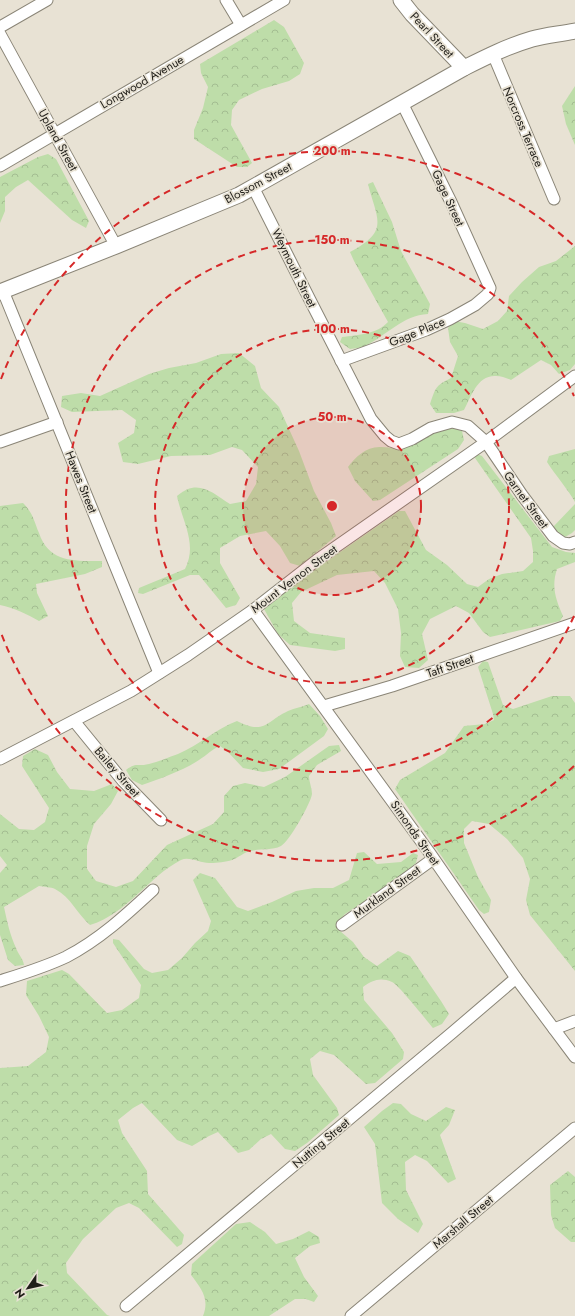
<svg xmlns="http://www.w3.org/2000/svg" width="575" height="1316" font-family="Jost,sans-serif">
<defs>
<pattern id="forest-crowns" width="20" height="18" patternUnits="userSpaceOnUse"><rect width="20" height="18" fill="#bedda9"/><path d="M2 6a3 3 0 1 1 6 0M12 15a3 3 0 1 1 6 0" fill="none" stroke="#a3bd91"/></pattern>
</defs>
<rect width="100%" height="100%" fill="#e8e2d4"/>
<g fill="url(#forest-crowns)">
<polygon points="274,20 284,27 304,63 300,74 289,81 262,89 239,100 232,110 231,125 252,163 247,167 237,167 194,139 194,130 203,108 208,87 201,73 200,64"/>
<polygon points="575,86 575,145 566,124 562,106"/>
<polygon points="48,154 56,159 89,221 86,228 72,220 28,180 16,187 5,197 5,211 0,223 0,177 38,157"/>
<path d="M 373,182 L 392,222 L 401,251 L 430,304 L 428,314 C 403,315 386,336 365,346 C 361,348 355,348 350,349 L 340,342 L 342,337 C 358,335 377,334 388,322 L 354,261 L 350,252 C 390,231 377,220 368,184 Z"/>
<path d="M 575,246 L 575,364 L 570,370 L 559,374 L 551,365 L 541,360 L 511,380 C 506,378 501,376 496,376 C 477,375 471,397 464,410 L 454,413 L 436,413 L 430,404 C 436,387 435,386 451,378 L 458,356 L 450,342 L 448,328 L 454,321 L 465,323 L 483,329 L 498,321 L 507,311 L 509,296 L 522,282 L 539,267 L 556,261 Z"/>
<path d="M 239,353 L 255,366 L 261,388 L 279,407 L 299,451 L 314,491 L 331,523 L 336,536 L 300,566 L 290,563 L 280,546 L 266,531 L 240,536 L 220,548 L 220,563 L 240,598 L 236,605 L 226,608 L 199,575 L 190,575 L 143,594 L 138,593 L 139,588 L 185,569 C 198,544 182,521 177,496 C 197,478 212,492 230,504 L 246,501 L 256,484 L 258,467 L 242,450 L 232,447 L 210,455 L 171,456 L 138,464 L 123,462 L 118,443 L 134,433 L 136,420 L 122,410 L 72,412 L 61,407 L 62,396 L 81,393 L 100,396 L 149,374 L 169,368 L 196,363 L 221,354 Z"/>
<path d="M 454,428 L 462,431 L 464,440 L 458,449 L 380,500 L 373,501 L 355,481 L 348,467 C 355,457 367,446 381,447 C 390,447 397,450 406,448 C 410,446 415,442 419,440 C 430,434 442,430 454,428 Z"/>
<path d="M 575,449 L 575,502 C 567,488 556,476 547,462 L 549,456 Z"/>
<path d="M 477,454 L 482,456 L 552,547 L 566,552 L 575,553 L 575,562 L 557,569 C 551,587 556,600 563,616 L 560,621 L 490,637 L 483,632 L 469,613 L 456,606 L 430,619 L 422,634 L 428,660 L 419,668 L 405,667 L 400,656 L 401,633 L 398,609 L 385,583 L 374,571 L 337,575 L 301,592 L 292,603 L 294,621 L 310,633 L 345,638 L 345,649 L 335,651 L 290,645 L 278,634 L 264,609 L 267,603 L 399,511 L 405,511 L 426,550 L 447,565 L 467,584 L 478,587 L 489,579 L 502,574 L 523,571 L 533,562 L 533,551 L 531,538 L 475,458 Z"/>
<path d="M 23,503 C 33,513 34,521 39,533 C 49,563 75,561 102,561 L 102,567 L 85,574 L 36,584 L 37,593 L 48,616 L 39,621 C 27,614 14,608 0,605 L 0,506 Z"/>
<polygon points="575,504 575,530 572,533 565,537 557,533 553,527"/>
<polygon points="483,661 488,662 503,705 513,709 552,696 570,696 575,703 575,971 530,915 526,900 530,879 523,858 507,839 489,824 472,821 464,829 464,843 478,877 491,900 489,912 484,914 479,910 395,789 400,780 445,753 464,726 485,724 494,720 493,714 478,667"/>
<path d="M 309,704 L 320,716 L 328,729 L 324,736 L 279,769 L 263,772 L 243,768 L 228,752 L 220,746 C 212,749 207,755 199,760 C 184,770 160,779 142,785 L 132,780 L 126,770 C 137,762 137,767 149,764 C 158,762 169,757 178,754 C 199,745 216,729 237,721 C 265,735 265,722 288,711 C 295,708 302,707 309,704 Z"/>
<path d="M 339,745 L 341,751 L 317,765 L 309,776 C 309,782 312,788 312,794 C 311,803 289,842 281,846 C 271,851 261,848 251,851 C 244,852 238,858 232,860 C 226,862 217,863 211,863 C 201,864 190,856 181,860 C 148,877 127,914 90,925 C 77,914 71,897 55,889 C 51,887 44,887 39,886 L 4,907 C 7,921 10,935 16,948 C 18,954 23,958 24,965 L 15,966 L 8,960 L 0,935 L 0,873 L 7,865 L 0,856 L 0,814 L 19,829 L 34,830 L 45,822 L 49,808 L 22,766 L 23,756 L 35,749 L 48,755 L 57,772 L 70,789 L 94,791 L 112,784 L 118,791 L 111,804 L 94,824 L 87,846 L 87,869 L 96,881 L 116,887 L 133,881 L 167,845 L 213,824 L 224,812 L 224,796 L 233,786 L 245,783 L 264,787 L 285,777 L 329,746 Z"/>
<path d="M 364,852 L 377,864 L 401,862 L 413,853 L 418,855 L 416,863 L 385,889 L 345,914 L 339,921 L 340,931 L 353,942 L 364,957 L 377,966 L 398,951 L 410,956 L 441,1001 L 449,1014 L 442,1024 L 433,1028 C 427,1021 397,983 392,982 C 380,977 373,980 363,987 L 364,1000 L 392,1033 L 404,1052 L 403,1059 L 375,1083 L 366,1084 L 334,1055 L 320,1051 L 310,1059 L 313,1075 L 337,1108 L 339,1115 L 307,1143 L 295,1151 L 285,1149 L 271,1134 L 261,1139 L 249,1150 L 238,1153 L 218,1132 L 209,1136 L 192,1146 L 177,1140 L 142,1103 L 133,1108 L 118,1120 L 122,1133 L 147,1171 L 148,1194 L 184,1235 L 182,1244 L 177,1247 L 139,1208 L 129,1203 L 116,1208 L 83,1239 L 66,1263 L 67,1273 L 107,1315 L 110,1316 L 0,1316 L 0,1068 L 28,1066 L 46,1052 L 49,1037 L 39,1016 L 26,995 L 27,981 L 62,970 L 69,974 L 107,1013 L 122,1010 L 139,998 L 141,985 L 113,943 L 113,939 L 119,940 L 144,969 L 152,973 L 168,970 L 182,958 L 195,943 L 208,931 L 211,921 L 193,880 L 200,873 L 215,878 L 237,907 L 248,911 L 272,902 L 296,891 L 314,888 L 333,888 L 349,880 L 357,853 Z"/>
<polygon points="393,1103 401,1104 411,1114 426,1121 446,1107 455,1110 449,1125 440,1135 456,1179 448,1183 427,1161 415,1155 405,1162 406,1190 423,1224 418,1233 398,1219 382,1203 375,1144 364,1127 382,1111"/>
<polygon points="568,1171 575,1177 575,1242 571,1242 555,1228 551,1215 550,1185"/>
<path d="M 250,1222 L 265,1232 L 276,1244 L 293,1239 L 309,1231 L 319,1237 L 320,1243 L 310,1246 L 295,1258 L 304,1277 L 318,1296 L 314,1302 L 306,1299 L 295,1299 L 269,1316 L 203,1316 C 210,1299 201,1288 191,1275 L 192,1264 L 236,1224 Z"/>
</g>
<g fill="none" stroke-linecap="round" stroke-linejoin="round">
<g stroke="#8a8577" stroke-width="13">
<g id="street">
<polyline points="226,0 241,25"/>
<polyline points="0,27 47,0"/>
<polyline points="0,34 116,246"/>
<polyline points="493,54 554,199"/>
<polyline points="0,166 284,0"/>
<polyline points="253,187 310,300 371,419 385,436 391,441 399,444 412,439 431,428 452,422 468,426 486,442 522,495 553,536 563,543 570,544 575,542"/>
<polyline points="3,291 159,673"/>
<polyline points="341,361 426,330 450,319 475,305 488,294 490,288 451,202 402,103"/>
<polyline points="0,442 57,422"/>
<polyline points="253,610 429,852 516,978 575,1057"/>
<polyline points="324,706 392,686 575,623"/>
<polyline points="74,721 123,781 161,820"/>
<polyline points="0,759 131,691 188,655 253,610 317,560 486,442 575,376"/>
<polyline points="342,925 433,859"/>
<path d="M 0,981 C 22,974 45,967 66,957 C 99,940 126,915 153,890"/>
<polyline points="554,1029 575,1021"/>
<polyline points="126,1306 453,1032 516,978"/>
<polyline points="351,1316 575,1128"/>
</g>
</g>
<g stroke="#8a8577" stroke-width="17">
<g id="secondary">
<polyline points="401,0 412,14 464,68"/>
<path d="M 0,292 L 116,246 L 239,195 L 464,68 C 486,57 508,46 532,39 C 546,35 561,34 575,31"/>
</g>
</g>
<use href="#street" stroke="#fff" stroke-width="11"/>
<use href="#secondary" stroke="#fff" stroke-width="15"/>
</g>
<circle cx="332" cy="506" r="89" fill="#d62828" fill-opacity=".12"/>
<g fill="none" stroke="#d62828" stroke-width="2" stroke-dasharray="7 5">
<circle cx="332" cy="506" r="89"/>
<circle cx="332" cy="506" r="177"/>
<path d="M574 616A266 266 0 1 1 574 396"/>
<path d="M574 766A355 355 0 0 1 1 633M1 379A355 355 0 0 1 574 246"/>
</g>
<g text-anchor="middle" dominant-baseline="central" stroke-width="3.5" stroke-linejoin="round" paint-order="stroke">
<g font-size="12" fill="#201e19" stroke="#e8e2d4">
<text transform="translate(432 35) rotate(47)">Pearl Street</text>
<text transform="translate(142 82) rotate(-30)">Longwood Avenue</text>
<text transform="translate(523 127) rotate(67)">Norcross Terrace</text>
<text transform="translate(58 140) rotate(61)">Upland Street</text>
<text transform="translate(258 183) rotate(-28)">Blossom Street</text>
<text transform="translate(448 198) rotate(65)">Gage Street</text>
<text transform="translate(294 268) rotate(64)">Weymouth Street</text>
<text transform="translate(417 332) rotate(-22)">Gage Place</text>
<text transform="translate(81 482) rotate(68)">Hawes Street</text>
<text transform="translate(526 500) rotate(54)">Garnet Street</text>
<text transform="translate(294 579) rotate(-37)">Mount Vernon Street</text>
<text transform="translate(450 666) rotate(-19)">Taft Street</text>
<text transform="translate(117 772) rotate(49)">Bailey Street</text>
<text transform="translate(415 833) rotate(55)">Simonds Street</text>
<text transform="translate(387 892) rotate(-36)">Murkland Street</text>
<text transform="translate(321 1143) rotate(-40)">Nutting Street</text>
<text transform="translate(463 1222) rotate(-40)">Marshall Street</text>
</g>
</g>
<circle cx="332" cy="506" r="6" fill="#d62828" stroke="#e8e2d4" stroke-width="2"/>
<g font-size="12" text-anchor="middle" font-weight="bold" fill="#d62828" stroke="#e8e2d4" stroke-width="3.5" stroke-linejoin="round" paint-order="stroke">
<text x="332" y="155">200 m</text>
<text x="332" y="244">150 m</text>
<text x="332" y="333">100 m</text>
<text x="332" y="421">50 m</text>
</g>
<g transform="translate(28 1288) rotate(236)" stroke="#e8e2d4" stroke-width="3" paint-order="stroke">
<path d="M0-3L7 15L0 10L-7 15Z" fill="#201e19"/>
<text y="-6" font-size="11" font-weight="bold" text-anchor="middle" fill="#201e19">N</text>
</g>
</svg>
